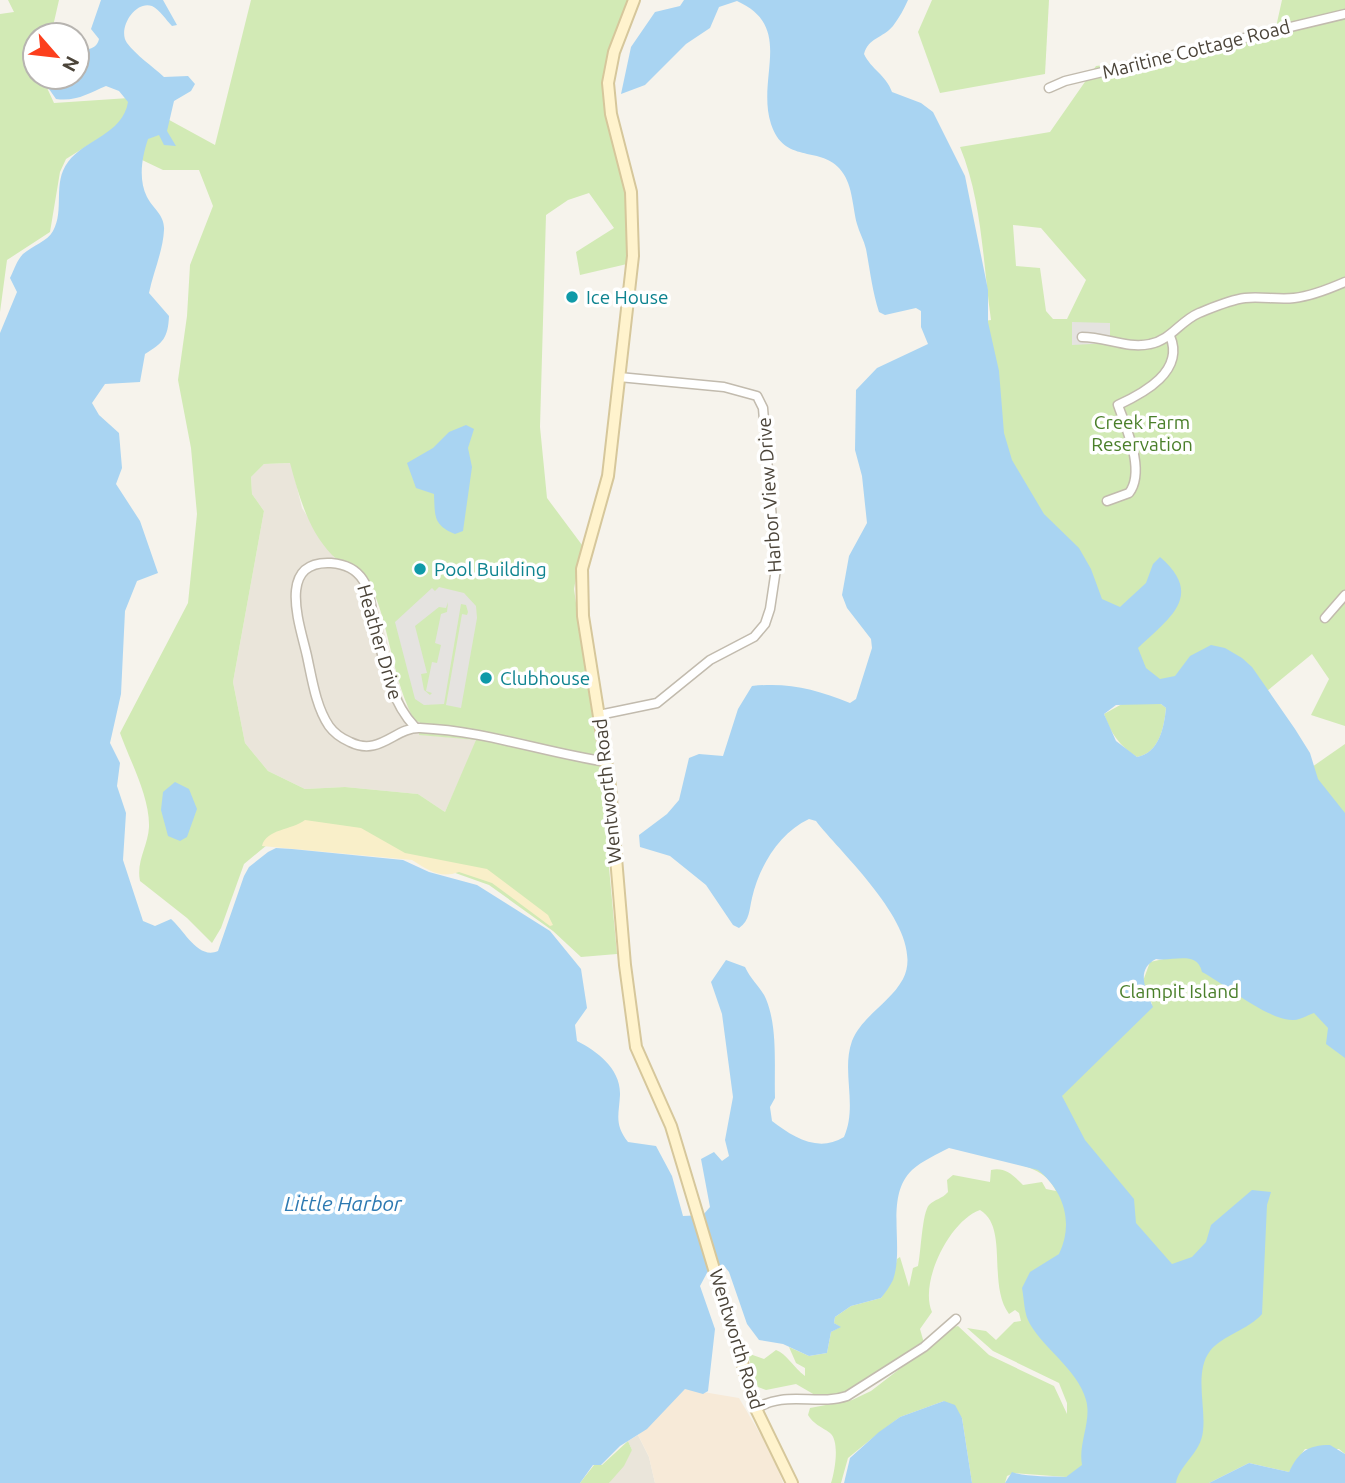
<svg xmlns="http://www.w3.org/2000/svg" width="1345" height="1483" font-family="Ubuntu,sans-serif">
<rect width="100%" height="100%" fill="#f6f3ec"/>
<g fill="#eae5da">
<polygon points="291,463 302,508 314,527 334,557 359,567 372,589 404,702 420,722 424,735 477,740 445,812 418,794 345,787 305,789 268,771 245,743 233,682 264,511 252,494 251,477 264,464"/>
<polygon points="638,1435 649,1457 655,1483 609,1483 632,1450 628,1441"/>
</g>
<polygon fill="#f7ead8" points="685,1389 739,1398 772,1454 783,1483 655,1483 649,1457 638,1435"/>
<g fill="#d2eab5" fill-rule="evenodd">
<path d="M 8,0 L 59,0 L 51,35 L 35,35 L 35,77 L 42,77 L 54,103 L 129,98 L 215,145 L 251,0 L 630,0 L 609,50 L 619,162 L 629,213 L 627,264 L 580,275 L 576,252 L 614,228 L 589,193 L 568,200 L 546,215 L 540,427 L 547,498 L 582,545 L 574,589 L 600,770 L 617,954 L 581,957 L 553,931 L 489,885 L 402,854 L 273,840 L 244,864 L 221,928 L 212,943 L 187,918 L 140,881 C 136,861 148,846 149,827 C 150,797 130,761 120,733 L 188,603 L 197,514 L 191,448 L 178,380 L 187,316 L 190,265 L 213,206 L 199,170 L 163,170 L 98,139 L 66,159 L 60,172 L 50,232 L 7,260 L 0,312 L 0,14 L 14,12 ZM 290,463 C 299,496 308,530 332,555 C 347,570 359,561 372,588 C 391,631 392,680 415,721 L 420,722 L 419,735 L 476,740 L 445,812 L 418,794 L 345,787 L 305,789 L 268,771 L 245,743 L 233,682 L 264,511 L 252,494 L 251,477 L 264,464 Z"/>
<polygon points="932,0 1049,0 1045,74 940,93 918,32"/>
<path d="M 1282,0 L 1345,0 L 1345,726 L 1311,715 L 1329,679 L 1312,654 L 1267,691 L 1161,694 L 1107,609 L 1010,474 L 984,321 L 991,320 C 983,263 982,200 960,147 L 1050,132 L 1096,66 L 1172,57 L 1274,36 ZM 1013,225 L 1041,228 L 1086,280 L 1067,319 L 1053,319 L 1046,311 L 1040,268 L 1016,266 Z"/>
<path d="M 1122,704 L 1161,704 L 1166,708 C 1164,728 1159,753 1137,757 C 1120,747 1110,732 1104,714 Z"/>
<polygon points="1345,744 1345,815 1316,778 1312,767"/>
<path d="M 1345,919 L 1345,1454 L 1339,1449 L 1305,1449 L 1289,1472 L 1249,1463 L 1209,1483 L 1164,1483 L 1093,1469 L 1066,1477 L 1014,1473 L 1007,1476 L 1005,1483 L 972,1483 L 962,1418 L 944,1401 L 900,1417 L 880,1432 L 848,1458 L 841,1483 L 831,1483 C 835,1471 840,1441 830,1433 C 822,1427 813,1424 808,1415 L 810,1408 L 852,1400 L 871,1391 L 954,1327 L 958,1326 L 989,1355 L 1054,1386 L 1067,1414 L 1067,1403 L 1059,1383 L 993,1351 L 967,1328 L 986,1331 L 996,1340 L 1014,1322 L 1021,1321 L 1019,1313 L 1015,1310 L 1009,1314 C 987,1284 1009,1227 980,1210 C 949,1221 919,1283 932,1312 L 920,1329 L 924,1343 L 843,1394 L 815,1395 L 796,1384 L 766,1390 L 758,1387 L 747,1353 L 764,1359 L 776,1350 C 786,1353 794,1368 805,1376 L 805,1368 L 796,1363 L 789,1347 L 809,1356 L 827,1353 L 831,1332 L 840,1327 L 834,1323 L 835,1317 L 851,1306 L 881,1298 L 892,1281 L 897,1259 L 900,1257 L 909,1287 L 913,1268 L 918,1266 C 921,1253 922,1213 929,1205 C 935,1199 942,1199 948,1192 L 947,1180 L 953,1175 L 990,1182 L 991,1170 C 1005,1167 1013,1175 1023,1185 L 1042,1182 L 1046,1189 L 1056,1191 C 1047,1173 1034,1169 1015,1163 L 1010,1129 L 1152,1004 L 1143,981 L 1150,962 Z"/>
<polygon points="628,1441 632,1450 624,1466 609,1483 580,1483 594,1465 602,1465"/>
</g>
<path fill="#f9efc9" d="M 305,820 L 361,828 L 405,853 L 487,869 L 548,915 L 553,925 L 550,926 L 492,883 L 459,872 C 440,879 428,870 412,860 L 262,846 C 266,829 292,830 305,820 Z"/>
<g fill="#e5e3e0" fill-rule="evenodd">
<polygon points="1072,322 1110,323 1110,343 1072,345"/>
<path d="M 439,587 L 464,593 L 476,606 L 477,618 L 461,708 L 446,705 L 462,614 L 467,615 L 468,612 L 466,605 L 461,604 L 444,704 L 424,705 L 415,699 L 395,622 L 432,588 L 435,591 ZM 448,602 L 447,612 L 441,614 L 435,643 L 441,645 L 437,663 L 432,662 L 426,691 L 432,693 L 430,695 L 424,690 L 421,674 L 427,673 L 415,626 L 439,607 L 446,608 Z"/>
</g>
<g fill="#a9d4f2" fill-rule="evenodd">
<path d="M 101,0 L 163,0 L 177,25 L 172,26 C 166,20 160,10 152,6 C 135,0 117,29 127,43 C 136,55 152,66 164,77 L 188,76 L 195,84 L 191,91 L 174,101 L 167,131 L 176,146 L 164,145 L 159,135 L 148,139 C 142,157 138,179 147,197 C 153,209 165,215 164,230 C 163,251 153,273 149,293 L 169,316 C 168,338 163,343 145,354 L 140,382 L 105,384 L 92,403 L 99,415 L 119,433 L 122,468 L 116,484 L 140,521 L 158,573 L 137,581 L 125,611 L 121,694 L 110,743 L 120,763 L 117,786 L 126,813 L 123,860 L 143,921 L 155,926 L 171,919 C 184,930 198,960 218,951 L 244,876 L 249,867 L 268,852 L 276,848 L 292,849 L 403,860 L 429,872 L 477,885 L 550,931 L 581,969 L 587,1008 L 575,1025 L 577,1041 C 597,1051 621,1069 620,1095 C 619,1115 614,1124 628,1142 L 656,1146 L 672,1176 L 683,1216 L 703,1215 L 710,1207 L 701,1159 L 714,1152 L 722,1161 L 729,1156 L 725,1140 L 733,1097 L 722,1014 L 711,982 L 726,960 L 745,967 C 751,980 762,989 766,999 C 778,1028 774,1067 775,1098 L 770,1107 L 772,1121 C 793,1137 818,1153 844,1137 C 858,1105 841,1072 852,1041 C 862,1016 890,1003 903,979 C 928,931 842,855 816,821 L 809,819 C 779,833 759,867 752,898 C 749,910 750,920 739,928 L 733,925 L 706,885 L 670,856 L 640,847 L 639,835 L 667,814 L 679,800 L 689,758 L 699,754 L 723,756 L 738,709 L 752,686 C 788,682 816,689 850,703 L 856,699 L 872,648 L 871,639 L 847,608 L 842,595 L 849,556 L 867,523 L 862,476 L 855,450 L 856,390 L 877,368 L 928,344 L 921,327 L 921,311 L 916,308 L 885,315 L 879,312 C 872,290 870,270 866,249 C 864,240 859,232 857,224 C 852,205 853,183 839,168 C 819,146 784,164 771,124 C 756,77 795,27 737,1 L 719,7 L 710,28 L 686,44 L 645,85 L 621,94 L 631,47 L 655,12 L 680,6 L 684,0 L 908,0 C 904,9 899,18 893,26 C 883,38 868,38 864,54 C 871,69 886,75 892,92 L 921,103 L 933,112 L 965,176 L 988,290 L 988,322 L 999,371 L 1004,433 L 1012,460 L 1044,514 L 1079,548 L 1091,569 L 1102,599 L 1120,607 L 1146,583 L 1153,564 L 1160,557 C 1205,596 1169,618 1138,648 L 1146,668 L 1160,679 L 1175,676 L 1190,656 L 1211,645 L 1225,648 L 1242,658 L 1252,667 L 1295,729 L 1310,753 L 1318,779 L 1345,813 L 1345,1058 L 1326,1044 L 1328,1028 L 1314,1013 C 1308,1015 1300,1020 1293,1020 C 1267,1020 1225,984 1202,972 C 1197,950 1173,962 1156,959 C 1135,970 1146,990 1153,1007 L 1062,1096 L 1085,1140 L 1134,1199 L 1136,1223 L 1172,1264 L 1192,1257 L 1206,1242 L 1211,1225 L 1252,1190 L 1271,1192 L 1267,1205 L 1262,1314 C 1248,1330 1223,1335 1210,1351 C 1194,1372 1206,1407 1203,1431 C 1201,1453 1179,1465 1176,1483 L 1005,1483 L 1012,1472 C 1026,1477 1050,1476 1066,1477 L 1082,1465 C 1078,1443 1092,1421 1086,1400 C 1078,1369 1039,1345 1028,1320 C 1024,1311 1024,1298 1022,1288 L 1030,1272 L 1059,1254 C 1074,1223 1064,1191 1038,1170 L 949,1148 C 937,1154 922,1161 912,1170 C 884,1197 905,1246 893,1280 C 890,1286 885,1293 881,1298 L 851,1306 L 835,1317 L 834,1323 L 841,1327 L 831,1332 L 827,1353 L 809,1356 L 783,1344 L 759,1340 L 747,1324 L 729,1272 L 725,1267 L 708,1271 L 700,1286 L 715,1329 L 708,1391 L 703,1394 L 685,1389 L 647,1429 L 620,1446 L 601,1465 L 593,1465 L 580,1483 L 0,1483 L 0,333 L 17,292 L 10,278 C 14,270 17,260 23,254 C 32,246 48,241 53,231 C 65,210 52,183 68,162 C 84,140 123,134 128,102 L 119,91 L 106,86 C 89,93 76,102 56,99 L 49,89 L 48,77 L 77,77 L 77,53 C 85,47 96,52 99,39 L 91,29 ZM 1161,704 L 1166,708 C 1164,728 1159,753 1137,757 L 1116,741 L 1104,714 L 1116,705 Z"/>
<path d="M 466,425 L 474,429 L 468,448 L 472,467 L 463,531 L 455,534 C 433,525 435,516 434,494 L 416,488 L 407,463 L 433,448 L 449,432 Z"/>
<polygon points="175,782 189,789 197,809 187,837 180,841 168,836 161,810 163,792"/>
<polygon points="944,1401 955,1405 962,1418 972,1483 844,1483 850,1458 879,1432 900,1417"/>
<path d="M 1330,1445 L 1345,1454 L 1345,1483 L 1209,1483 L 1249,1463 L 1289,1472 C 1299,1452 1307,1445 1330,1445 Z"/>
</g>
<g fill="none" stroke-linecap="round" stroke-linejoin="round">
<g stroke="#c2bbae" stroke-width="11">
<g id="minor">
<polyline points="1049,88 1065,81 1345,14"/>
<path d="M 1082,337 C 1106,337 1127,349 1150,344 C 1171,340 1180,321 1199,313 C 1214,307 1229,300 1245,298 C 1261,296 1278,300 1294,298 C 1312,296 1329,289 1345,282"/>
<path d="M 1107,501 L 1129,493 C 1146,471 1126,428 1118,405 C 1144,393 1185,371 1170,336"/>
<polyline points="1325,618 1345,595"/>
<polyline points="599,715 657,703 710,660 754,637 765,624 770,609 776,569 763,408 757,396 724,387 619,377"/>
<path d="M 415,727 C 386,697 382,649 372,610 C 370,600 369,588 363,580 C 356,569 344,564 331,563 C 275,560 301,628 307,656 C 312,679 316,707 329,726 C 334,733 343,739 350,742 C 380,757 395,727 420,728 C 486,731 542,752 607,762"/>
<path d="M 756,1409 C 783,1390 818,1406 847,1396 L 924,1347 L 956,1319"/>
</g>
</g>
<g stroke="#d6c79b" stroke-width="14">
<polyline id="secondary" points="634,0 614,52 608,83 611,114 631,192 633,256 608,476 582,569 583,616 610,786 625,965 636,1047 671,1126 756,1409 792,1483"/>
</g>
<use href="#minor" stroke="#fff" stroke-width="8"/>
<use href="#secondary" stroke="#fff3cd" stroke-width="10"/>
</g>
<g fill="#0f9aa8" stroke="#fff" stroke-width="2.5">
<circle cx="572" cy="297" r="7"/>
<circle cx="420" cy="569" r="7"/>
<circle cx="486" cy="678" r="7"/>
</g>
<g text-anchor="middle" dominant-baseline="central" stroke-width="7" stroke-linejoin="round" paint-order="stroke">
<g font-size="19" fill="#4b4439" stroke="#fff">
<text transform="translate(1196 49) rotate(-14)">Maritine Cottage Road</text>
<text transform="translate(769 495) rotate(-94)">Harbor View Drive</text>
<text transform="translate(380 642) rotate(74)">Heather Drive</text>
<text transform="translate(607 791) rotate(-96)">Wentworth Road</text>
<text transform="translate(737 1339) rotate(73)">Wentworth Road</text>
</g>
<g font-size="19" fill="#0d838f" stroke="#fff" text-anchor="start">
<text x="586" y="297">Ice House</text>
<text x="434" y="569">Pool Building</text>
<text x="500" y="678">Clubhouse</text>
</g>
<g font-size="19" fill="#4a7f2a" stroke="#fff">
<text x="1142" y="422">Creek Farm<tspan x="1142" dy="22">Reservation</tspan></text>
<text x="1179" y="991">Clampit Island</text>
</g>
<g font-size="21" font-style="italic" fill="#2e7ab2" stroke="#fff">
<text x="343" y="1203">Little Harbor</text>
</g>
</g>
<g transform="translate(56 56) rotate(118)"><circle r="33" fill="#ffffff" stroke="#b7b4b0" stroke-width="2"/>
<path d="M0-5L12 26L0 18L-12 26Z" fill="#fc3f1d"/>
<text y="-10" font-size="19" font-weight="bold" text-anchor="middle" fill="#4b4439">N</text>
</g>
</svg>
